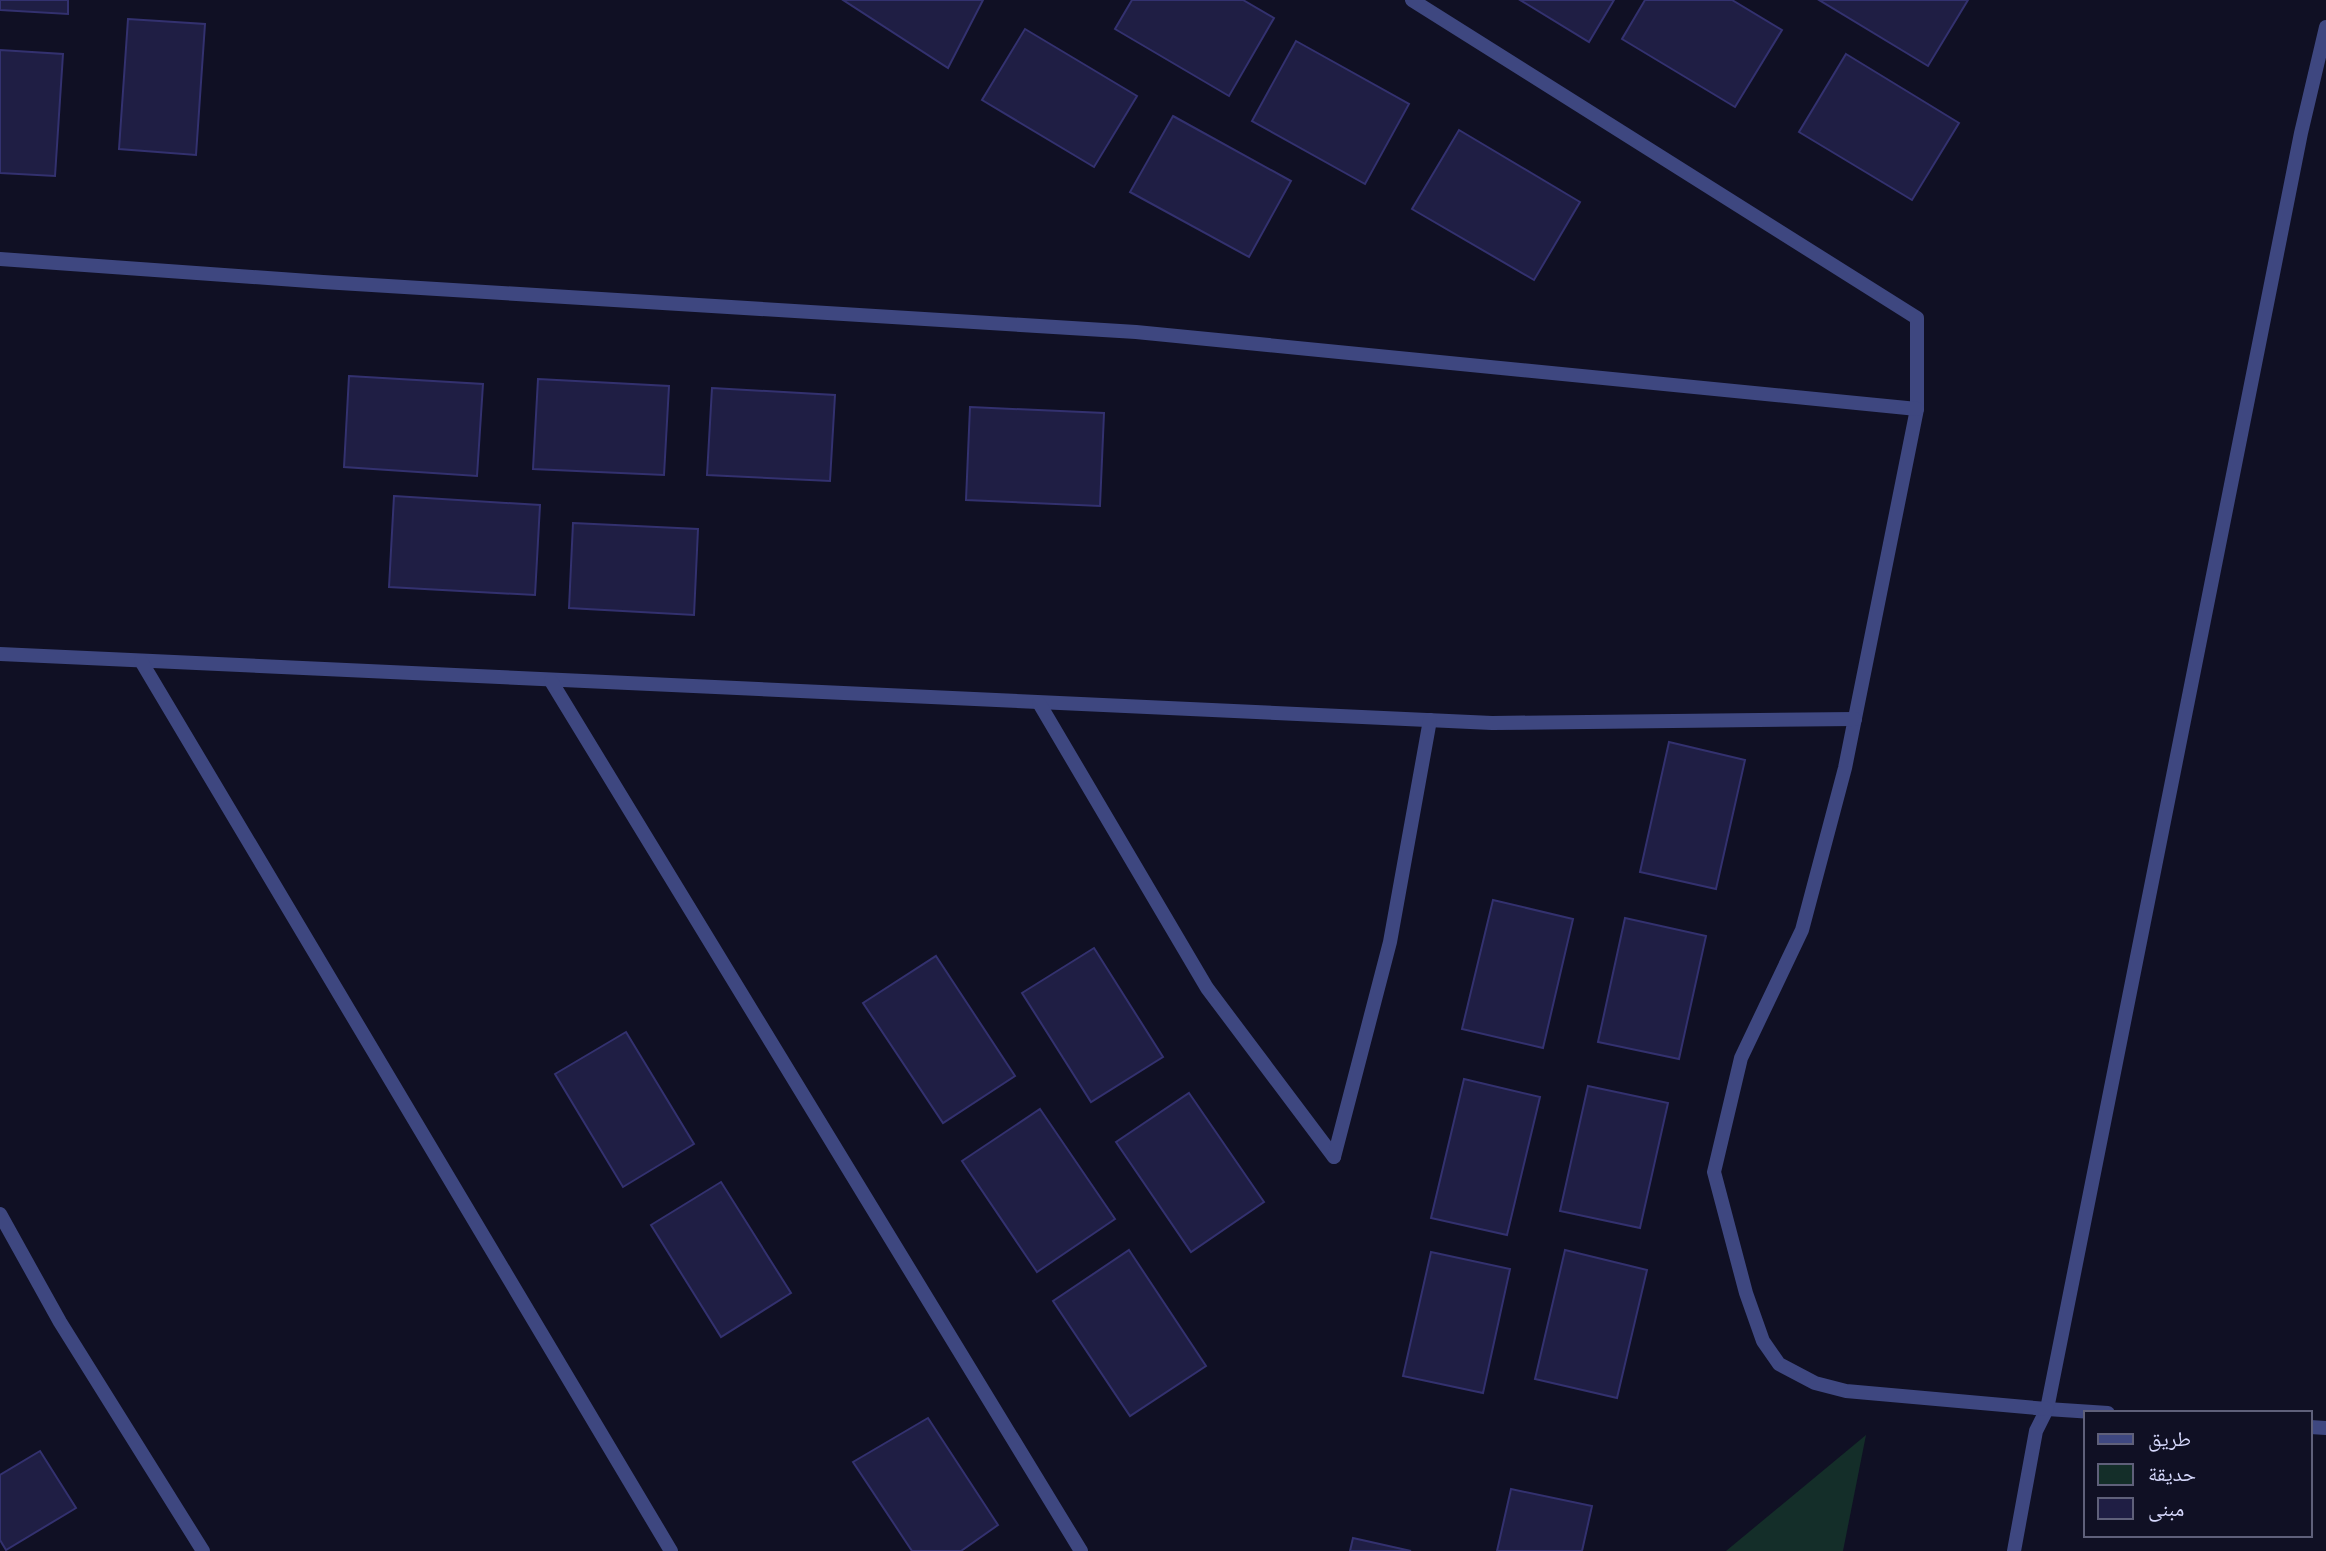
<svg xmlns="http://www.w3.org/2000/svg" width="2326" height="1551" font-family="Poppins,'Noto Naskh Arabic',sans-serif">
<rect width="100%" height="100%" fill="#101024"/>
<polygon fill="#142e29" points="1866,1435 1843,1551 1726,1551"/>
<g fill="#1f1e44" stroke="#33316f" stroke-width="2">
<polygon points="0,0 68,0 68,14 0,10"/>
<polygon points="843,0 983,0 948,68"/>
<polygon points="1132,0 1243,0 1274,18 1229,96 1115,29"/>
<polygon points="1520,0 1614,0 1589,42"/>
<polygon points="1645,0 1732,0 1782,30 1735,107 1622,39"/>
<polygon points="1819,0 1968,0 1928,66"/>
<polygon points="128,19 205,24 196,155 119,149"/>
<polygon points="1025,29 1137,96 1094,167 982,100"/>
<polygon points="1296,41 1409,104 1365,184 1252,121"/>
<polygon points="0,50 63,54 55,176 0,173"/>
<polygon points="1846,54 1959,123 1912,200 1799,132"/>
<polygon points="1173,116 1291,181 1249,257 1130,192"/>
<polygon points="1459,130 1580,202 1534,280 1412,209"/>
<polygon points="349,376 483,384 477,476 344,467"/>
<polygon points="538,379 669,386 664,475 533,469"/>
<polygon points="712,388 835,395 830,481 707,475"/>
<polygon points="970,407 1104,413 1100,506 966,500"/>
<polygon points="394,496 540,505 535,595 389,587"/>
<polygon points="573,523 698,529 694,615 569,608"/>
<polygon points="1669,742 1745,760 1716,889 1640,872"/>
<polygon points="1493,900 1573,919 1543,1048 1462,1029"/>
<polygon points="1625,918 1706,936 1679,1059 1598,1042"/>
<polygon points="1094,948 1163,1057 1091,1102 1022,993"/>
<polygon points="936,956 1015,1076 943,1123 863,1003"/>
<polygon points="626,1032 694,1144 623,1187 555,1074"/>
<polygon points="1464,1079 1540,1097 1507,1235 1431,1218"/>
<polygon points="1588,1086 1668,1103 1640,1228 1560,1211"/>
<polygon points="1189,1093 1264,1202 1191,1252 1116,1142"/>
<polygon points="1040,1109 1115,1219 1037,1272 962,1161"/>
<polygon points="721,1182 791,1293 721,1337 651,1225"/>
<polygon points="1129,1250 1206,1366 1130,1416 1053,1301"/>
<polygon points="1565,1250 1647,1270 1617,1398 1535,1379"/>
<polygon points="1431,1252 1510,1269 1483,1393 1403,1376"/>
<polygon points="928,1418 998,1525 961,1551 912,1551 853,1462"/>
<polygon points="40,1451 76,1508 6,1550 0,1540 0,1475"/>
<polygon points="1511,1489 1592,1506 1582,1551 1497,1551"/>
<polygon points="1353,1538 1411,1551 1350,1551"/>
</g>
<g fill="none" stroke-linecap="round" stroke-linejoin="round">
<g stroke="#3e4780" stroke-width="14">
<polyline points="2047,1409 2108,1413"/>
<polyline points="2310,1427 2326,1428"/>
<polyline points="2014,1551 2036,1431 2047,1409 2301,133 2326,27"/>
</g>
<g stroke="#3e4780" stroke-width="14">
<polyline points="1412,0 1917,318 1917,409 1845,768 1802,930 1741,1058 1714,1172 1746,1293 1763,1341 1779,1364 1815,1383 1846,1391 2047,1409"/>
<polyline points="0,259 323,282 1136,332 1917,409"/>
<polyline points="0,654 1492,723 1855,719"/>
<polyline points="141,661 671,1551"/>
<polyline points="551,681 1081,1551"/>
<polyline points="1039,703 1207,988 1334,1157"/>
<polyline points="1334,1157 1390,942 1430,720"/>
<polyline points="0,1214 60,1322 203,1551"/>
</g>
</g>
<rect x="2084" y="1411" width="228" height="126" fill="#101024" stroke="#5f607a" stroke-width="2"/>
<rect x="2098" y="1434" width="35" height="10" fill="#3e4780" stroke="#5f607a" stroke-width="2"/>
<text x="2148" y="1446" font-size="21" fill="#d6d8fc">طريق</text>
<rect x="2098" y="1464" width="35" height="21" fill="#142e29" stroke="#5f607a" stroke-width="2"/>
<text x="2148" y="1481" font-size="21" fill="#d6d8fc">حديقة</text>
<rect x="2098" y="1498" width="35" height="21" fill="#1f1e44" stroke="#5f607a" stroke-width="2"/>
<text x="2148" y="1516" font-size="21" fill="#d6d8fc">مبنى</text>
</svg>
